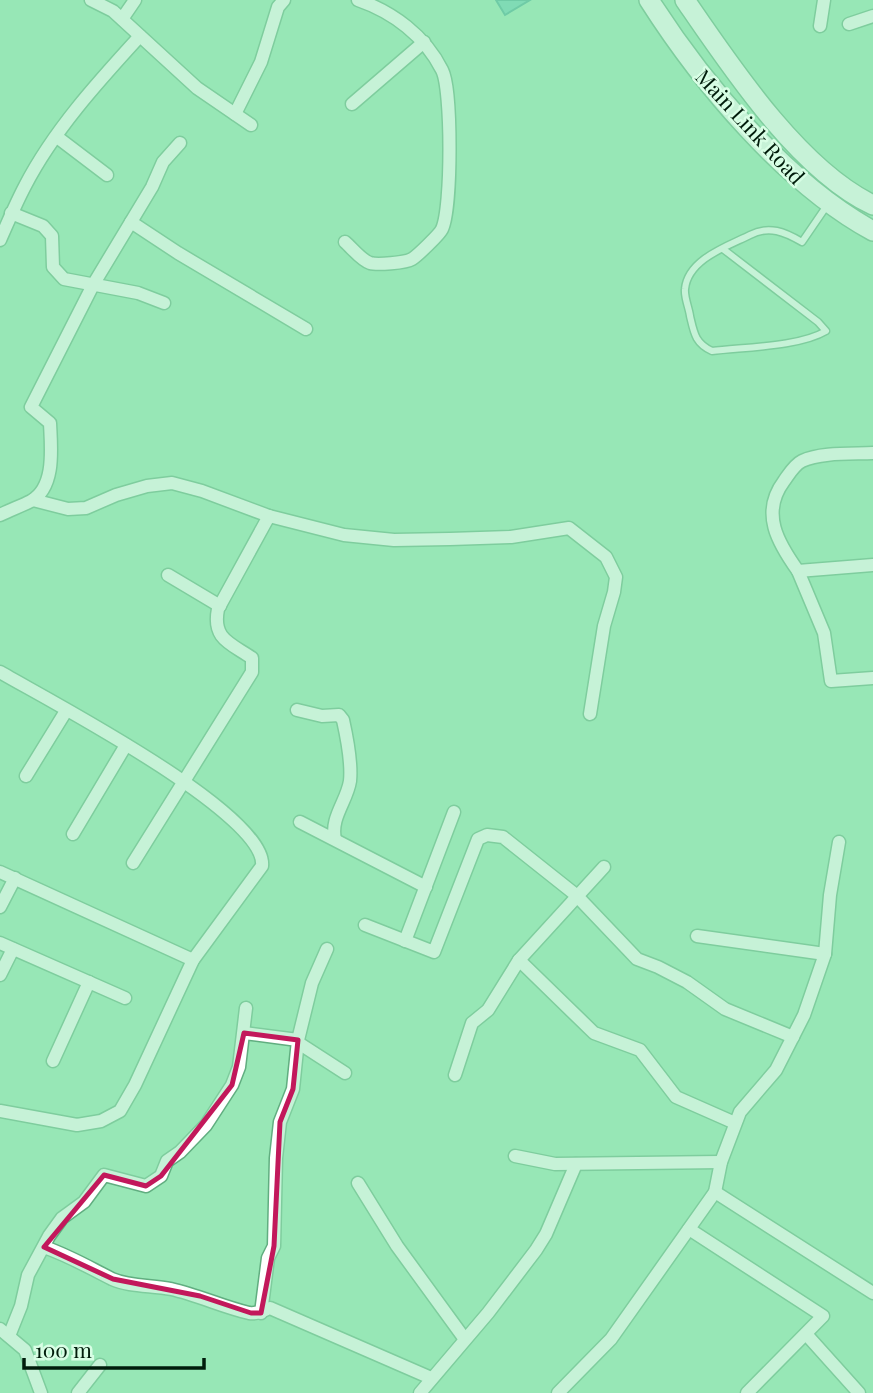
<svg xmlns="http://www.w3.org/2000/svg" width="873" height="1393" font-family="'Playfair Display',serif">
<rect width="100%" height="100%" fill="#98e7b6"/>
<polygon fill="#64ccb4" stroke="#3ea992" stroke-width="2" points="496,0 530,0 505,15"/>
<g fill="none" stroke-linecap="round" stroke-linejoin="round">
<g stroke="#61ae80" stroke-width="9">
<path id="lane" d="M 723,249 L 818,322 L 826,331 C 799,347 744,347 712,351 C 695,343 694,333 690,316 C 689,308 684,297 685,289 C 688,259 728,246 750,235 C 769,225 785,232 802,242 L 828,204"/>
</g>
<g stroke="#61ae80" stroke-width="15">
<g id="street">
<polyline points="91,0 113,11 197,88 251,125"/>
<polyline points="122,19 135,0"/>
<polyline points="849,24 873,16"/>
<polyline points="820,26 824,0"/>
<polyline points="352,104 424,42"/>
<polyline points="235,114 261,62 278,7 284,0"/>
<polyline points="57,137 107,175"/>
<polyline points="11,213 43,226 52,236 53,267 64,279 138,293 164,303"/>
<polyline points="131,222 178,253 306,329"/>
<path d="M 0,240 C 8,222 16,203 25,186 C 54,130 98,82 140,36"/>
<path d="M 345,242 C 352,248 361,260 370,263 C 377,265 405,263 412,259 C 417,256 440,234 442,229 C 452,208 452,89 442,70 C 425,36 393,12 358,0"/>
<path d="M 873,453 C 853,454 820,452 802,461 C 794,465 789,474 784,481 C 760,513 778,543 798,571 L 873,565"/>
<polyline points="33,500 68,509 86,508 116,495 147,486 172,483 202,491 269,516 344,535 394,540 450,539 511,537 569,528 606,557 616,577 614,592 604,626 590,714"/>
<path d="M 0,515 C 10,510 21,506 31,501 C 56,487 51,447 50,423 L 31,407 L 93,285 L 152,187 L 163,162 L 180,143"/>
<polyline points="798,571 824,633 831,681 873,678"/>
<polyline points="168,575 220,606"/>
<path d="M 0,672 C 46,699 268,814 262,866 L 193,960 L 135,1085 L 120,1111 L 101,1121 L 77,1125 L 0,1111"/>
<path d="M 297,710 L 322,716 L 339,715 L 343,720 C 347,738 352,762 350,781 C 347,801 330,818 335,839"/>
<polyline points="26,776 66,711"/>
<polyline points="300,822 426,887"/>
<polyline points="73,834 126,745"/>
<path d="M 133,863 L 252,672 L 252,658 C 230,643 212,639 218,609 L 269,516"/>
<polyline points="0,872 193,960"/>
<polyline points="0,907 15,878"/>
<polyline points="365,925 434,952 478,839 487,835 503,837 576,895 637,959 658,967 687,982 725,1009 793,1037"/>
<polyline points="697,936 825,954"/>
<polyline points="405,941 454,812"/>
<polyline points="0,943 125,998"/>
<polyline points="519,960 594,1033 640,1050 676,1097 735,1123"/>
<polyline points="0,975 13,949"/>
<polyline points="244,1033 298,1040"/>
<polyline points="297,1042 345,1073"/>
<polyline points="53,1061 89,982"/>
<polyline points="455,1075 472,1023 488,1010 519,960 604,867"/>
<polyline points="515,1156 555,1164 721,1162"/>
<polyline points="358,1183 397,1246 464,1338"/>
<polyline points="715,1192 873,1293"/>
<polyline points="689,1229 823,1316 747,1393"/>
<path d="M 44,1247 C 70,1256 88,1267 112,1279 C 130,1287 153,1285 171,1289 C 198,1295 223,1307 249,1313 C 258,1314 262,1311 270,1308 L 431,1378"/>
<polyline points="261,1313 268,1258 274,1246 276,1158 280,1122 293,1089 298,1040 312,983 327,949"/>
<polyline points="0,1329 25,1350 41,1393"/>
<polyline points="806,1334 859,1393"/>
<polyline points="9,1336 21,1306 28,1275 49,1236 62,1218 84,1202 104,1175 146,1186 161,1176 167,1161 180,1152 206,1125 232,1085 239,1067 246,1008"/>
<polyline points="78,1393 100,1365"/>
<polyline points="420,1393 488,1313 536,1250 546,1234 576,1164"/>
<polyline points="558,1393 611,1339 715,1192 721,1162 740,1112 776,1070 804,1015 825,954 830,895 839,842"/>
</g>
</g>
<g stroke="#61ae80" stroke-width="22">
<g id="secondary">
<path d="M 649,0 C 702,83 785,183 873,231"/>
<path d="M 685,0 C 731,67 799,170 873,205"/>
</g>
</g>
<use href="#lane" stroke="#fff" stroke-width="6"/>
<use href="#street" stroke="#fff" stroke-width="12"/>
<use href="#secondary" stroke="#fff" stroke-width="19"/>
</g>
<path d="M0 0H873V1393H0ZM 244,1033 L 298,1040 L 293,1089 L 280,1122 L 274,1246 L 261,1313 L 251,1313 L 200,1296 L 113,1279 L 44,1247 L 104,1175 L 146,1186 L 161,1176 L 232,1085 Z" fill="#98e7b6" fill-opacity=".55" fill-rule="evenodd"/>
<path fill="none" stroke="#c2185b" stroke-width="5" stroke-linejoin="round" d="M 244,1033 L 298,1040 L 293,1089 L 280,1122 L 274,1246 L 261,1313 L 251,1313 L 200,1296 L 113,1279 L 44,1247 L 104,1175 L 146,1186 L 161,1176 L 232,1085 Z"/>
<g text-anchor="middle" dominant-baseline="central" stroke-width="5" stroke-linejoin="round" paint-order="stroke">
<g font-size="21" fill="#001c0b" stroke="#d8fee5">
<text transform="translate(751 126) rotate(47)">Main Link Road</text>
</g>
</g>
<path d="M24 1358v10h180v-10" fill="none" stroke="#001c0b" stroke-width="3.5"/>
<text x="35" y="1358" font-size="21" fill="#001c0b" stroke="#d8fee5" stroke-width="5" paint-order="stroke">100 m</text>
</svg>
